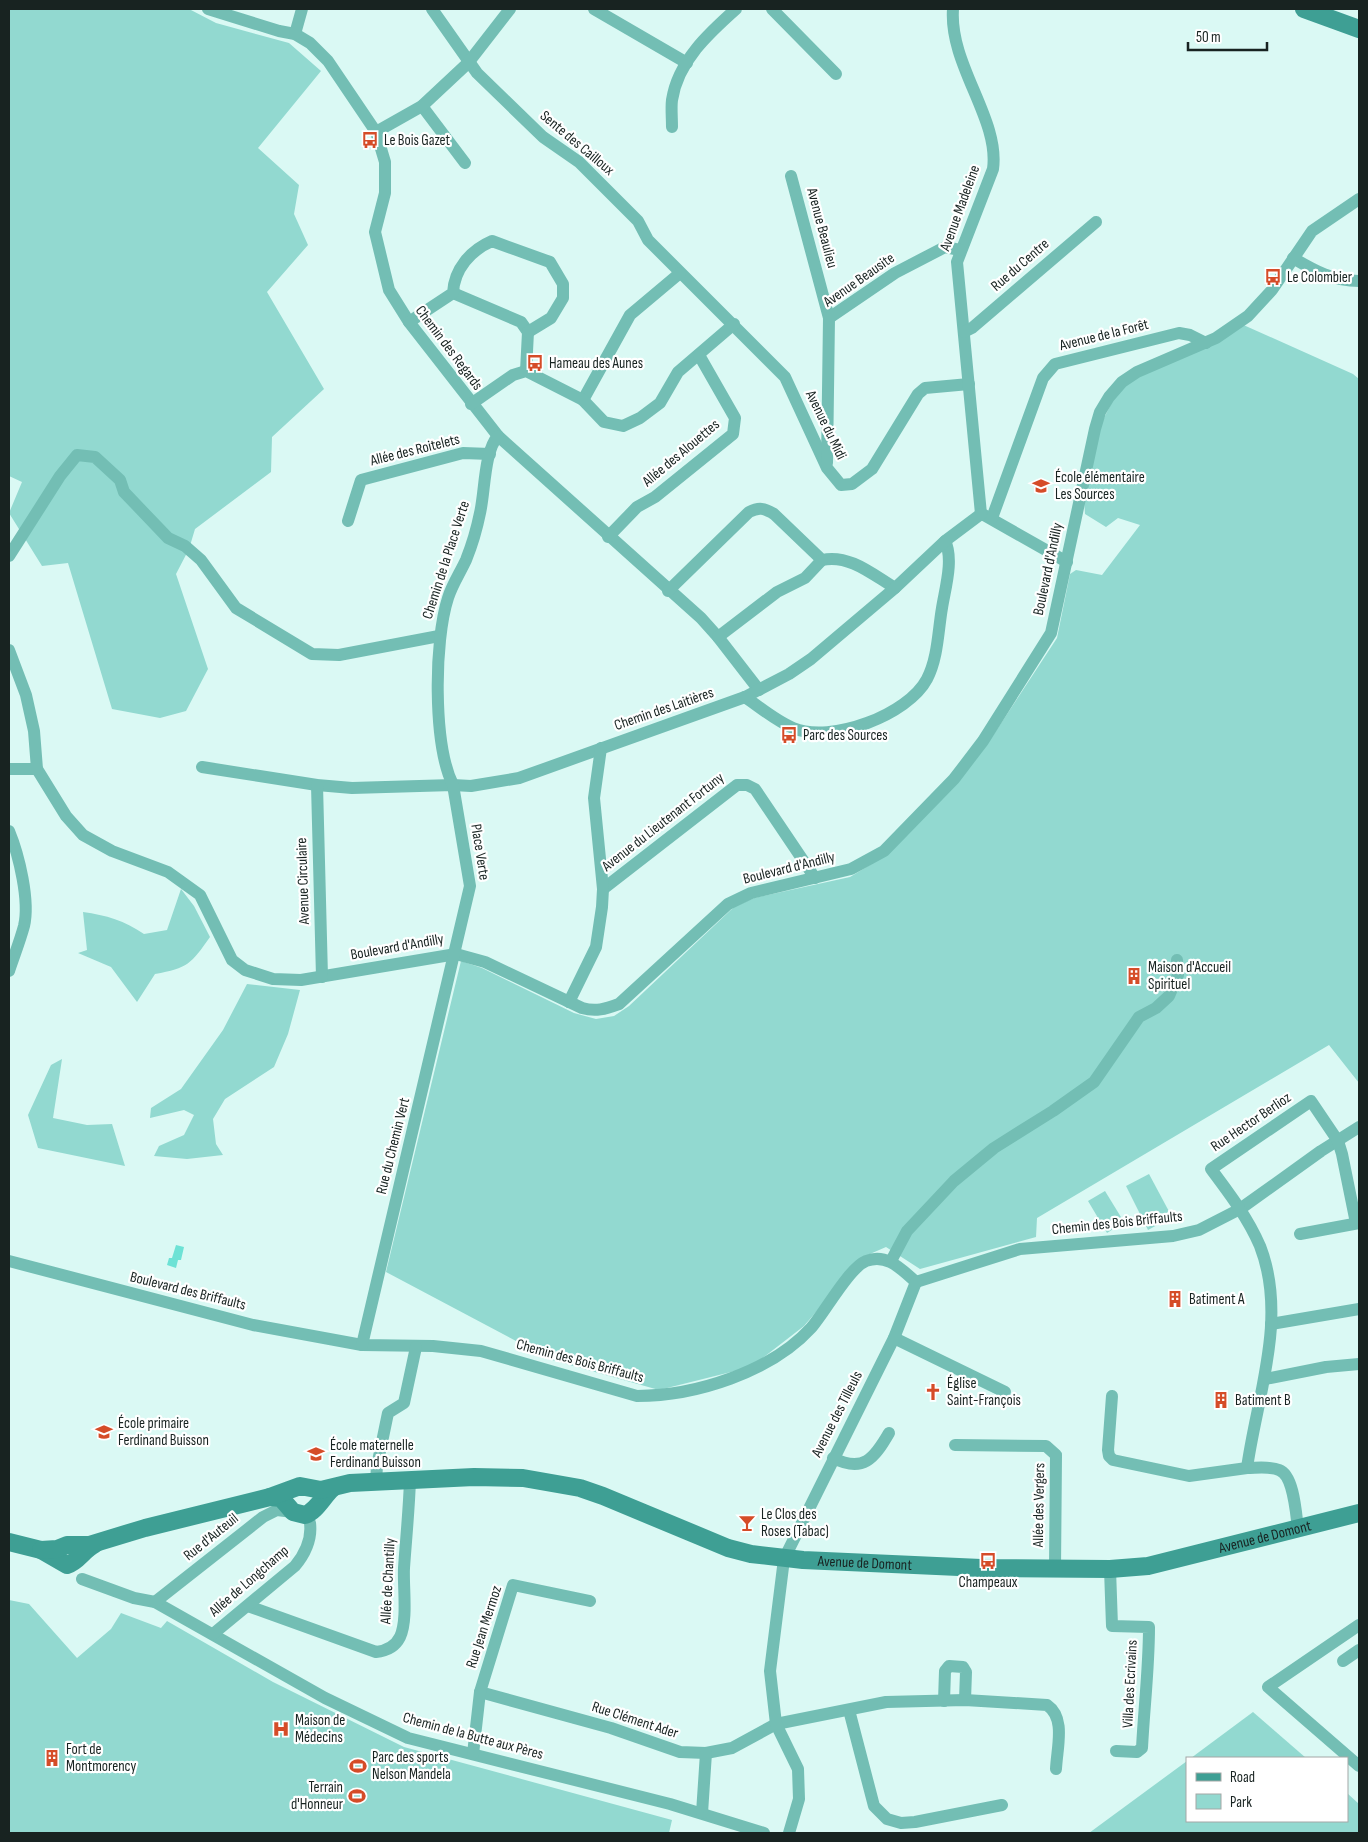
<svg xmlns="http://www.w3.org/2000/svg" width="1368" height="1842" font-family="'Sofia Sans Condensed',sans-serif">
<rect width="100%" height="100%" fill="#daf9f4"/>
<g fill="#92d9d0">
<polygon points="9,9 189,9 216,23 289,43 321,71 258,148 299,185 294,214 308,245 267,292 324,389 272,437 271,472 195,529 189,549 176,574 208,669 186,711 160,718 112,709 68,563 42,566 9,513 22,482 9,476"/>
<polygon points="1239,323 1353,374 1359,379 1359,1083 1329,1045 1037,1218 1036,1237 920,1269 886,1247 863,1257 804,1326 751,1367 659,1390 552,1360 386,1272 461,961 482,968 574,1013 596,1019 614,1016 629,1006 734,907 754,898 850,877 888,854 992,737 1057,638 1070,574 1076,570 1102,575 1140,525 1118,518 1106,527 1085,514 1084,499 1099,428 1122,382"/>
<path d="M 181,889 L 194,906 L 210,937 C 191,964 188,968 155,974 L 137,1002 L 111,967 L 78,953 L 87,950 L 83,912 C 106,915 125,921 144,934 L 167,930 Z"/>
<polygon points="247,984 300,990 288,1034 274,1067 225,1099 213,1119 216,1144 223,1155 187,1159 154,1156 159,1146 184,1135 194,1115 184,1110 150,1118 151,1108 181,1089 223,1030"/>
<polygon points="62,1059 53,1118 87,1125 112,1124 125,1166 38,1148 28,1115 51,1065"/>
<polygon points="1149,1174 1172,1217 1148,1230 1126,1186"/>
<polygon points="1105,1191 1124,1222 1107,1233 1088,1201"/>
<polygon points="9,1600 29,1604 77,1658 111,1629 121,1613 161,1628 167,1621 273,1682 404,1747 672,1820 669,1833 9,1833"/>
<polygon points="1253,1712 1306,1758 1191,1758"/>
<polygon points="1187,1761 1187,1821 1347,1821 1347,1793 1359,1804 1359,1833 1089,1833"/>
</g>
<polygon fill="#6de2d5" points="176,1245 184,1247 181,1260 178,1260 176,1268 167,1265 169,1258 172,1258"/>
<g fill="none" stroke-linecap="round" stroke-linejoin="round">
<g stroke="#73beb4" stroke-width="12">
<polyline points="208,9 279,31 295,34 310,43 328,61 376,132 385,162 385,193 375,232 389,290 409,322 498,436 701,618 718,637 759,690"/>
<polyline points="432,9 477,73 543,137 579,162 638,221 648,240 785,377 827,468 841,485 852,484 872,469 918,394 925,388 969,384"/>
<polyline points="594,9 687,63"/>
<polyline points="772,9 836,74"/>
<path d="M 953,9 C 949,65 1000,119 993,169 L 957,262 L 981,514"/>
<polyline points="295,34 302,9"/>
<polyline points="422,106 465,163"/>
<path d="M 672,127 C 672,118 671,108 672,100 C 678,61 709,33 736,9"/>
<polyline points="376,132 422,106 468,63 510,9"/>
<polyline points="791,176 829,318"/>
<path d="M 1293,258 C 1315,271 1333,281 1359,281"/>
<polyline points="453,293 521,322 528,332 526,371"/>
<path d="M 409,322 L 453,293 C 454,269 471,250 492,241 L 550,262 L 563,284 L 563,298 L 551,318 L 528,332"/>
<polyline points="964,332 972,328 1096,222"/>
<polyline points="583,400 630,315 680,273"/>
<polyline points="471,404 513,375 526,371 583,400 604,422 623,426 640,418 660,403 678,372 734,324"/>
<polyline points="827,463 829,318 895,273 945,247 960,250"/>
<polyline points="984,515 1067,562"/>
<polyline points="992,518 1043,378 1055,364 1179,333 1190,335 1206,343"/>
<polyline points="348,521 361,480 463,453 490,454"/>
<polyline points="608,537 637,507 655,497 733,434 735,418 699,355"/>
<polyline points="9,556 60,476 77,455 95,457 120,480 124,492 168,538 185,546 201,560 236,608 312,654 339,655 439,636"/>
<path d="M 668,591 L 749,512 C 759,507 764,508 774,514 L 822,560 C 849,554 872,574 895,588"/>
<polyline points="718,637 777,592 805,578 822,560"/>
<path d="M 9,650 L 26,695 L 34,731 L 37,769 L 66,816 L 83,835 L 112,851 L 168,872 L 200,895 L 232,960 L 245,970 L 273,979 L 301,980 L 456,954 L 485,962 L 582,1008 C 596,1012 605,1009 619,1004 L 728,904 L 751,893 L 851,869 L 884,851 L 954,779 L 983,741 L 1051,633 L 1095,429 L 1100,412 L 1109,397 L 1122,382 L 1137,372 L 1216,338 L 1248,316 L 1272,290 L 1312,231 L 1359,199"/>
<path d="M 745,697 C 761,708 776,721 793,728 C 831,744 908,715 927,679 C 938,658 938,631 942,608 C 945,589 954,559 945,541"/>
<polyline points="202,767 317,785 352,788 453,785 471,786 519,778 745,697 789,674 811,659 895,588 945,541 981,514"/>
<polyline points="9,769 37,769"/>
<polyline points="317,785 322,977"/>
<path d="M 9,831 C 19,855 30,901 24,926 C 20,941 14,956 9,971"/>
<polyline points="603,889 737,785 747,785 755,789 815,878"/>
<polyline points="569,1002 596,947 602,907 603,889 594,798 601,748"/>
<polyline points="1300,1234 1359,1223"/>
<path d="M 9,1261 L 253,1325 L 362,1345 L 433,1346 L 481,1351 L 637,1396 C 695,1396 771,1372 811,1328 C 825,1312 849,1268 866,1261 C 887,1253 901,1269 916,1282"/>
<polyline points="891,1261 907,1231 954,1181 994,1148 1053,1111 1094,1082 1139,1017 1156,1008 1169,996 1178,975 1177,960"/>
<polyline points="916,1282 1020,1249 1173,1236 1199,1230 1240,1209 1321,1151 1359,1127"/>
<polyline points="1271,1324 1359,1309"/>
<polyline points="894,1338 1005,1392"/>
<path d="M 362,1345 L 470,886 L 453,785 C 433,744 434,641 448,598 C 452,585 460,573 466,560 C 472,545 477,528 480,513 C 485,492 484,451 498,436"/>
<polyline points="1265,1379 1326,1367 1359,1364"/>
<polyline points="1112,1396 1108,1450 1109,1456 1113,1460 1189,1476 1247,1468"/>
<polyline points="955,1445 1046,1446 1056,1455 1055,1569"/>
<path d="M 833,1458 C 863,1473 874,1459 889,1433"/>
<polyline points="376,1482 377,1466 388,1413 404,1403 416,1347"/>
<path d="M 1298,1529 C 1296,1514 1294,1475 1279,1470 C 1270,1466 1257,1468 1247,1468 C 1257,1396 1288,1318 1260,1246 C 1248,1218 1229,1193 1211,1169 L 1311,1101 L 1338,1141 L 1342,1154 L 1356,1223"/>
<path d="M 1110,1569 L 1112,1626 L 1149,1627 C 1149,1668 1144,1708 1142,1748 L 1137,1752 L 1116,1751"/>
<polyline points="82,1579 134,1598 155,1602 325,1698 408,1738 670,1804 764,1833"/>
<polyline points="155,1602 263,1517 277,1510 293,1512"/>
<path d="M 248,1606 L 376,1652 C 386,1651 395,1647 400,1637 C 408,1620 403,1587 404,1568 C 406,1539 409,1510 410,1480"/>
<polyline points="1359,1625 1268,1687 1359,1766"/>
<path d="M 213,1634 L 295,1566 C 305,1554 312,1539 310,1523"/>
<polyline points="1343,1661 1359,1650"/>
<path d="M 480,1692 L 611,1728 L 680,1752 L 706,1753 L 732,1748 L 776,1724 L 886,1702 L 965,1700 L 1047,1705 C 1066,1718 1057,1747 1056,1769"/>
<polyline points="944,1701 945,1671 949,1666 963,1667 966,1672 965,1700"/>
<polyline points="849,1710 874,1806 887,1819 901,1823 915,1822 1002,1805"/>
<polyline points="473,1754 480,1692 513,1585 590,1601"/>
<polyline points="702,1813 706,1753"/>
<polyline points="789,1833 799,1799 798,1769 776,1724 770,1671 784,1559 894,1338 916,1282"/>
</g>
<g stroke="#3e9f94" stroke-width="18">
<polyline points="1304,9 1359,29"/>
<path d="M 270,1497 L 281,1498 L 293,1512 L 305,1515 C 317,1511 324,1495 333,1488"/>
<path d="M 9,1542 L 41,1550 L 67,1565 C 78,1562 84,1549 95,1544"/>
<path id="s1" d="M 41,1550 L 57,1549 L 67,1545 L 89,1545 L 145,1528 L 270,1497 L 300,1486 L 321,1490 L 350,1483 L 474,1477 L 523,1478 L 580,1488 L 603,1496 L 728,1548 L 751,1554 L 803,1560 L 981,1568 L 1110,1569 L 1148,1566 L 1359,1513"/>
</g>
</g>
<defs>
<g id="bus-bare" transform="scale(1.35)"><path d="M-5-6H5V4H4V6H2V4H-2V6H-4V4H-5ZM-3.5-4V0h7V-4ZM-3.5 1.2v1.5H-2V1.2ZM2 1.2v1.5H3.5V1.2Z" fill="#d54c28" stroke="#fff" stroke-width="2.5" paint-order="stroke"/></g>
<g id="school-bare" transform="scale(1.35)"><path d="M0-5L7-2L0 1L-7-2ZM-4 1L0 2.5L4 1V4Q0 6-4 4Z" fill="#d54c28" stroke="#fff" stroke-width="2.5" paint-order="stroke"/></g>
<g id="building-bare" transform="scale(1.35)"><path d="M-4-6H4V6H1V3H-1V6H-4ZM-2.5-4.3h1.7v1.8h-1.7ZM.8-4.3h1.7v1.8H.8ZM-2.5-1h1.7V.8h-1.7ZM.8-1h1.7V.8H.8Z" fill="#d54c28" stroke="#fff" stroke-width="2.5" paint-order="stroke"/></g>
<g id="church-bare" transform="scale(1.35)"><path d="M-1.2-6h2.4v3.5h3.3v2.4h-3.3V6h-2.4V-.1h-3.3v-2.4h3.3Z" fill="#d54c28" stroke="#fff" stroke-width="2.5" paint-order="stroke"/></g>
<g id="bar-bare" transform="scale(1.35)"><path d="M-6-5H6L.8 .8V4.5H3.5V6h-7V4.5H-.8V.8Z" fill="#d54c28" stroke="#fff" stroke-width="2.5" paint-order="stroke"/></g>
<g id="hospital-bare" transform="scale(1.35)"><path d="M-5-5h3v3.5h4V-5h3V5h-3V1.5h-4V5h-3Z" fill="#d54c28" stroke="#fff" stroke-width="2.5" paint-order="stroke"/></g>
<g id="stadium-bare" transform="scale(1.35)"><path d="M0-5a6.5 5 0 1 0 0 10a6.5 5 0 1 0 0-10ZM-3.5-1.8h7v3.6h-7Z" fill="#d54c28" stroke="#fff" stroke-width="2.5" paint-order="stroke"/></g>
</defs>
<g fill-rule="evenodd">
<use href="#bus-bare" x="370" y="140"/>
<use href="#bus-bare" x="1273" y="277"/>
<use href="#bus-bare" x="535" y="363"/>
<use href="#school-bare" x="1041" y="486"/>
<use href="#bus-bare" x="789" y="735"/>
<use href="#building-bare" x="1134" y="976"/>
<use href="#building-bare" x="1175" y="1299"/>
<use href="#church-bare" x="933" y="1392"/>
<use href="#building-bare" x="1221" y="1400"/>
<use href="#school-bare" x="104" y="1432"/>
<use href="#school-bare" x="316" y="1454"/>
<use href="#bar-bare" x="747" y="1523"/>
<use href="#bus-bare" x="988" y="1561"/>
<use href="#hospital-bare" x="281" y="1729"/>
<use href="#building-bare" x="52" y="1758"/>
<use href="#stadium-bare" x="358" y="1766"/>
<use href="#stadium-bare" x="357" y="1796"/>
</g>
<g text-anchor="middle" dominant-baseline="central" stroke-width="4.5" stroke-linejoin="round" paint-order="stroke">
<g font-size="15" fill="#182321" stroke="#fff" text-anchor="start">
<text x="384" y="140">Le Bois Gazet</text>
<text x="1287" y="277">Le Colombier</text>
<text x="549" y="363">Hameau des Aunes</text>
<text x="1055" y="477">École élémentaire<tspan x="1055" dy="17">Les Sources</tspan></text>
<text x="803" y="735">Parc des Sources</text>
<text x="1148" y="967">Maison d'Accueil<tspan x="1148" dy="17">Spirituel</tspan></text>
<text x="1189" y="1299">Batiment A</text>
<text x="947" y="1383">Église<tspan x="947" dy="17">Saint-François</tspan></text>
<text x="1235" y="1400">Batiment B</text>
<text x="118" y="1423">École primaire<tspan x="118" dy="17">Ferdinand Buisson</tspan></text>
<text x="330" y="1445">École maternelle<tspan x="330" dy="17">Ferdinand Buisson</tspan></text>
<text x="761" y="1514">Le Clos des<tspan x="761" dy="17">Roses (Tabac)</tspan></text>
<text x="988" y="1582" text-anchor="middle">Champeaux</text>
<text x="295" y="1720">Maison de<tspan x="295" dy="17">Médecins</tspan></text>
<text x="66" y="1749">Fort de<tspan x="66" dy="17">Montmorency</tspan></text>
<text x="372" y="1757">Parc des sports<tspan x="372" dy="17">Nelson Mandela</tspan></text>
<text x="343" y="1787" text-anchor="end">Terrain<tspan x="343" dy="17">d'Honneur</tspan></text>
</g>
<g font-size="15" fill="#182321" stroke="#fff">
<text transform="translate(577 143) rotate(40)">Sente des Cailloux</text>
<text transform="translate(960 208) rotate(-70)">Avenue Madeleine</text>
<text transform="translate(822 228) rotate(75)">Avenue Beaulieu</text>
<text transform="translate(1020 265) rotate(-41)">Rue du Centre</text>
<text transform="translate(859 280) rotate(-35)">Avenue Beausite</text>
<text transform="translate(1104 335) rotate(-14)">Avenue de la Forêt</text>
<text transform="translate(449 348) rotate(53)">Chemin des Regards</text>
<text transform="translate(826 425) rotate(64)">Avenue du Midi</text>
<text transform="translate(415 450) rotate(-14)">Allée des Roitelets</text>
<text transform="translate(681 453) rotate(-40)">Allée des Alouettes</text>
<text transform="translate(446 560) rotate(-72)">Chemin de la Place Verte</text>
<text transform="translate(1048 569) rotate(-78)">Boulevard d'Andilly</text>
<text transform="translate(664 709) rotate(-19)">Chemin des Laitières</text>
<text transform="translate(663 822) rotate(-38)">Avenue du Lieutenant Fortuny</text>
<text transform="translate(480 852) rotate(81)">Place Verte</text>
<text transform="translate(789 868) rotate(-14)">Boulevard d'Andilly</text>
<text transform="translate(303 881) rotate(-92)">Avenue Circulaire</text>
<text transform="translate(397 947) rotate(-10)">Boulevard d'Andilly</text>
<text transform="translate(1251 1122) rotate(-34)">Rue Hector Berlioz</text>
<text transform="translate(393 1146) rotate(-76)">Rue du Chemin Vert</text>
<text transform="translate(1117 1223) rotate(-6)">Chemin des Bois Briffaults</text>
<text transform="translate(188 1291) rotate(14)">Boulevard des Briffaults</text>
<text transform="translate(580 1361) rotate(15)">Chemin des Bois Briffaults</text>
<text transform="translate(837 1414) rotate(-63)">Avenue des Tilleuls</text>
<text transform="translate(1039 1505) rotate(-89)">Allée des Vergers</text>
<text transform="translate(211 1537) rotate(-39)">Rue d'Auteuil</text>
<text stroke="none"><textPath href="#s1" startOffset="1252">Avenue de Domont</textPath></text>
<text stroke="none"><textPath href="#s1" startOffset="848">Avenue de Domont</textPath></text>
<text transform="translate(249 1581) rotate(-41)">Allée de Longchamp</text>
<text transform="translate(388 1581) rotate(-87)">Allée de Chantilly</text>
<text transform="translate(484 1627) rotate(-72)">Rue Jean Mermoz</text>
<text transform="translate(1130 1684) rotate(-87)">Villa des Ecrivains</text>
<text transform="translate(635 1720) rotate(18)">Rue Clément Ader</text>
<text transform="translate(473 1736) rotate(15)">Chemin de la Butte aux Pères</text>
</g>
</g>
<rect width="1368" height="1842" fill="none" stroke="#182321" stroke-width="20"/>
<rect x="1186" y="1757" width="162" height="65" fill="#ffffff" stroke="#a3a7a6"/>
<rect x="1196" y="1773" width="25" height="8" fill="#3e9f94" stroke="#a3a7a6"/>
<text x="1230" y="1782" font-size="15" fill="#182321">Road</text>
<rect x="1196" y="1794" width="25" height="15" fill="#92d9d0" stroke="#a3a7a6"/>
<text x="1230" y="1807" font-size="15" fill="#182321">Park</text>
<path d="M1188 42v8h79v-8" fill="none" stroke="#182321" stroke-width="2.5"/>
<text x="1196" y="42" font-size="15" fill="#182321" stroke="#ffffff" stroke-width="4" paint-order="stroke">50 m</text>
</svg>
